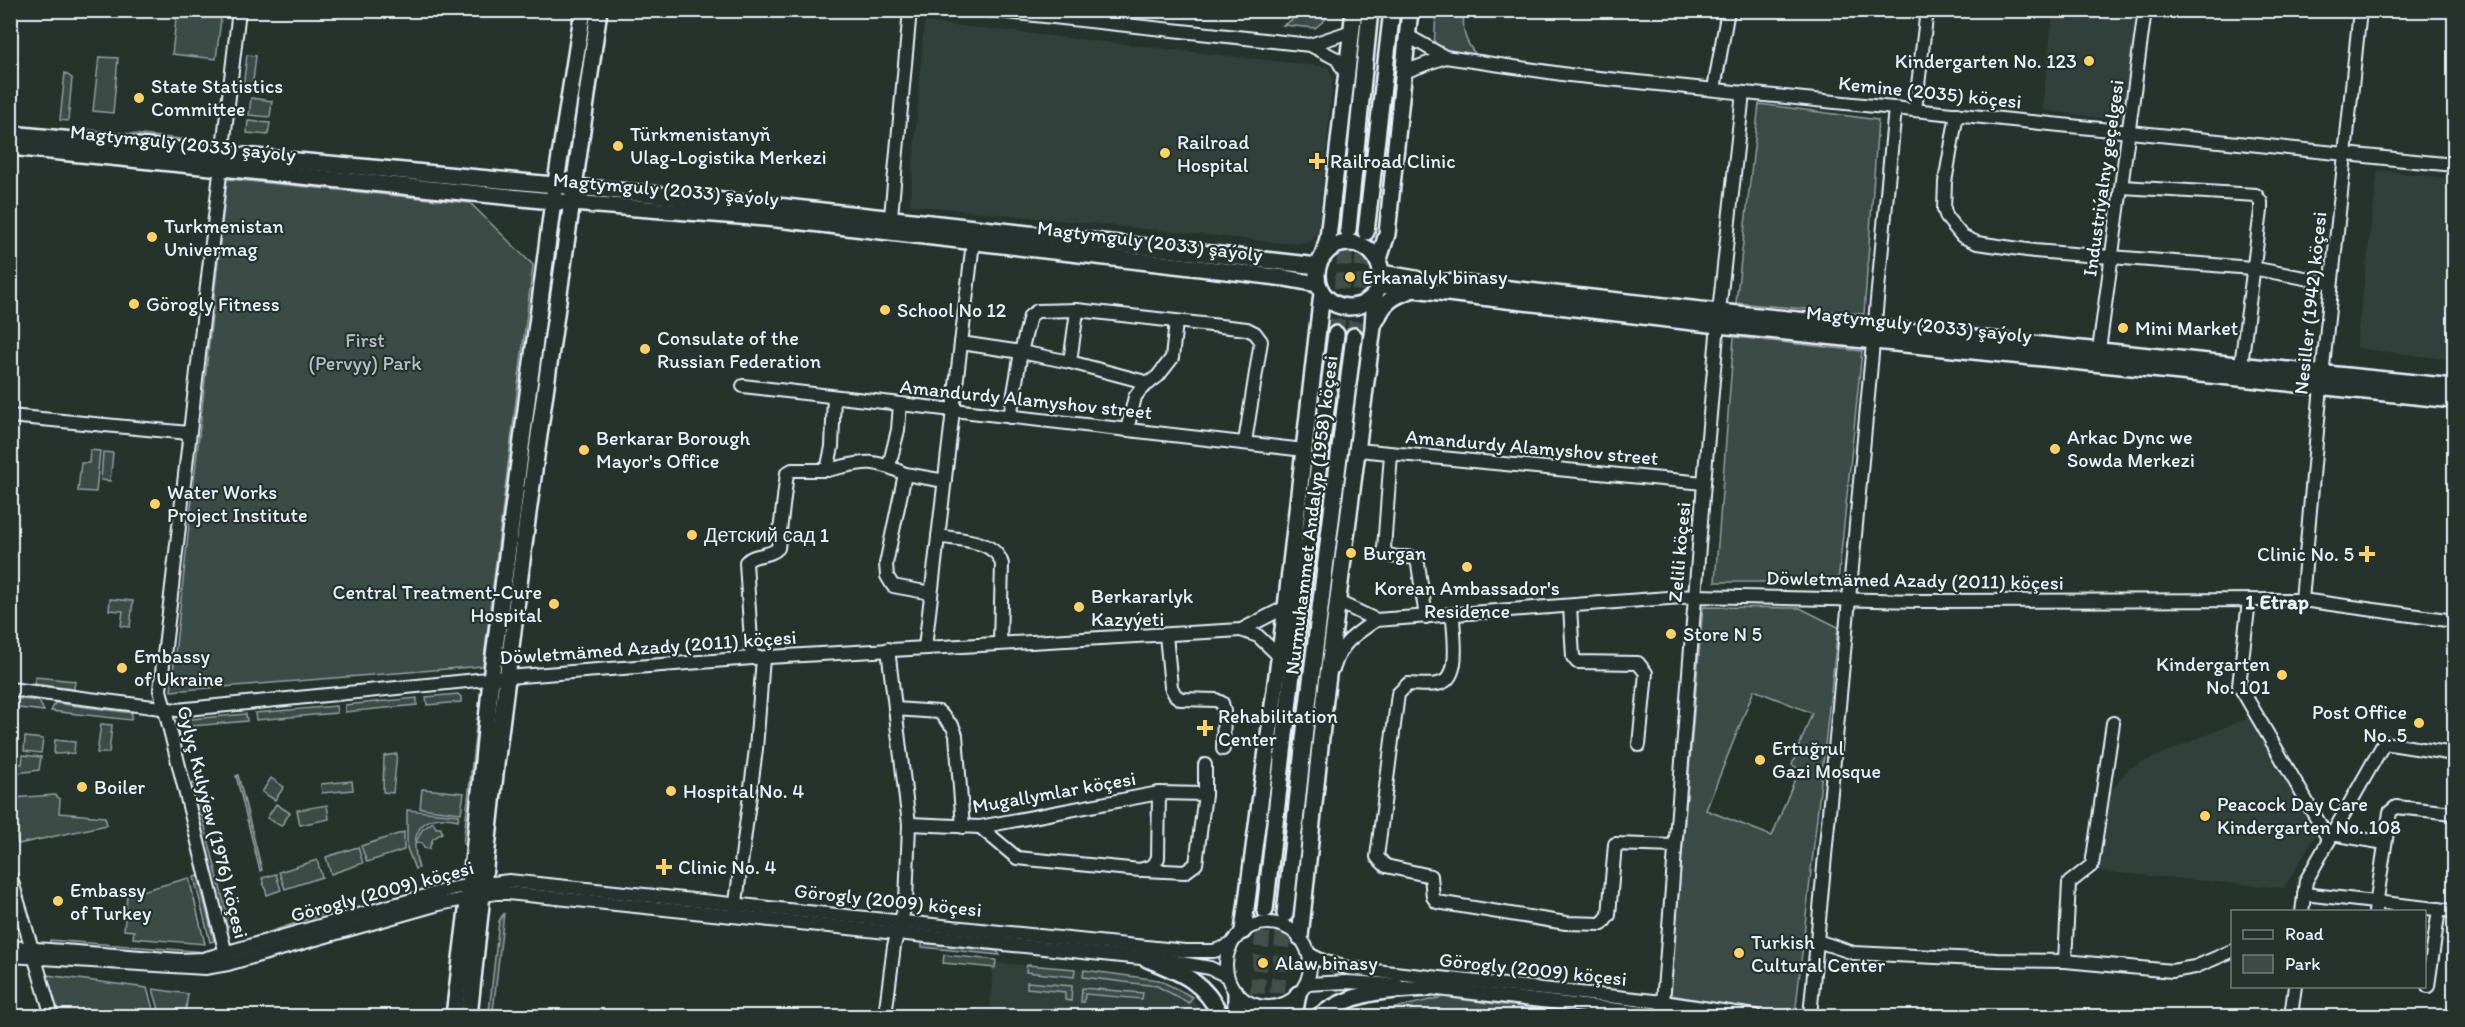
<svg xmlns="http://www.w3.org/2000/svg" width="2465" height="1027" font-family="Itim,sans-serif">
<rect width="100%" height="100%" fill="#26332d"/>
<filter id="ink" filterUnits="userSpaceOnUse"><feTurbulence type="fractalNoise" baseFrequency=".0167" numOctaves="2"/><feDisplacementMap in="SourceGraphic" scale="12" xChannelSelector="R" yChannelSelector="G"/><feConvolveMatrix kernelMatrix="1 2 1 2 8 2 1 2 1" color-interpolation-filters="sRGB"/></filter>
<g filter="url(#ink)">
<g fill="#333f3a">
<polygon points="2120,10 2136,13 2124,121 2042,110 2053,11"/>
<polygon points="924,22 1328,67 1333,78 1318,233 1310,242 1294,244 910,205"/>
<polygon points="2378,170 2454,179 2454,360 2356,348"/>
<polygon points="2249,717 2316,834 2284,888 2096,871 2106,798 2129,768"/>
<polygon points="993,963 1087,970 1168,984 1203,1008 1206,1016 967,1016 967,1013 990,1015"/>
</g>
<g fill="#3e4b47" stroke="#939ea0" stroke-width="1.5" fill-rule="evenodd">
<polygon points="177,11 222,11 216,59 172,54"/>
<polygon points="1296,11 1296,10 1329,11 1326,19 1315,28 1283,25 1292,20"/>
<path d="M 1436,11 L 1464,11 C 1462,30 1464,41 1477,56 L 1434,49 Z"/>
<polygon points="247,55 256,56 252,89 243,88"/>
<polygon points="99,57 118,58 113,113 93,111"/>
<polygon points="65,73 72,78 68,121 60,120"/>
<polygon points="251,98 272,101 270,117 249,115"/>
<polygon points="1759,104 1878,120 1864,314 1736,303"/>
<polygon points="248,121 270,123 268,135 247,133"/>
<polygon points="81,129 213,142 210,145 83,132"/>
<polygon points="227,179 470,203 533,265 483,666 171,691"/>
<polygon points="1734,337 1862,351 1838,582 1715,582"/>
<polygon points="90,450 100,451 96,492 78,491 81,463 89,463"/>
<polygon points="103,452 113,453 110,481 101,480"/>
<polygon points="110,599 133,601 130,627 121,626 123,611 109,610"/>
<path d="M 1703,607 L 1800,608 L 1838,627 L 1795,1016 L 1670,995 ZM 1754,690 L 1812,713 L 1792,765 L 1799,769 L 1772,836 L 1706,810 Z"/>
<polygon points="35,677 75,681 74,689 34,684"/>
<polygon points="458,694 461,697 461,702 427,705 426,697"/>
<polygon points="11,698 39,701 44,711 11,707"/>
<polygon points="417,698 417,705 345,712 345,705"/>
<polygon points="55,703 132,713 131,720 51,711"/>
<polygon points="336,706 337,713 256,720 255,713"/>
<polygon points="246,714 247,721 182,727 181,720"/>
<polygon points="477,718 483,719 468,845 463,844"/>
<polygon points="101,724 112,725 109,753 97,753"/>
<polygon points="25,737 43,739 41,753 24,751"/>
<polygon points="55,740 75,742 74,753 54,754"/>
<polygon points="397,754 393,793 383,792 384,756"/>
<polygon points="23,755 41,757 39,770 11,774 11,763 22,764"/>
<polygon points="238,775 262,870 260,871 236,776"/>
<polygon points="271,778 284,787 275,800 262,792"/>
<polygon points="352,781 353,790 322,793 321,784"/>
<polygon points="194,783 230,926 226,927 190,784"/>
<polygon points="422,789 464,793 461,813 420,808"/>
<polygon points="55,795 60,799 59,813 105,817 107,825 18,844 11,818 11,798"/>
<polygon points="276,804 290,813 281,826 267,818"/>
<polygon points="327,805 329,819 300,825 297,810"/>
<path d="M 407,810 L 459,815 L 458,820 C 420,811 408,834 419,868 L 415,869 L 407,848 Z"/>
<polygon points="433,822 436,828 441,828 442,833 433,839 429,849 424,848 422,843 416,842 422,830"/>
<polygon points="404,832 404,850 367,862 361,846"/>
<polygon points="358,847 363,863 331,874 326,857"/>
<polygon points="317,860 322,877 285,889 279,872"/>
<polygon points="276,874 281,890 267,895 262,878"/>
<polygon points="198,876 214,941 210,942 194,877"/>
<polygon points="189,878 205,944 133,938 134,931 124,930 127,895"/>
<polygon points="335,910 337,916 241,945 239,942"/>
<polygon points="504,913 493,1012 489,1012 499,921"/>
<polygon points="50,940 207,952 190,955 50,944"/>
<polygon points="922,943 997,951 1000,955 922,947"/>
<polygon points="944,955 996,960 995,968 943,963"/>
<polygon points="1027,965 1075,969 1074,977 1026,972"/>
<polygon points="1084,970 1159,980 1193,997 1189,1003 1157,986 1083,977"/>
<polygon points="47,975 147,988 155,1016 59,1016"/>
<polygon points="1027,982 1072,986 1071,1001 1065,1000 1065,992 1027,988"/>
<polygon points="1082,988 1143,993 1142,999 1085,994 1084,1002 1081,1002"/>
<polygon points="153,989 188,994 185,1016 161,1016"/>
<polygon points="1443,997 1590,1016 1361,1016"/>
</g>
<g fill="none" stroke-linecap="round" stroke-linejoin="round">
<g stroke="#43504b" stroke-width="15" stroke-dasharray="15 8" stroke-linecap="butt">
<polyline points="1336,334 1348,230"/>
<polyline points="1354,336 1366,232"/>
<polyline points="1255,1016 1265,910"/>
<polyline points="1275,1016 1285,914"/>
</g>
<g stroke="#e8f1f8" stroke-width="16">
<g id="minor">
<polyline points="988,10 1310,45 1352,31"/>
<polyline points="1408,36 1445,57"/>
<polyline points="1310,45 1337,59 1347,76"/>
<polyline points="1404,72 1445,57 1569,75 2454,165"/>
<polyline points="1714,89 1728,10"/>
<polyline points="1915,110 1927,10"/>
<polyline points="1957,114 1945,182 1944,209 1947,218 1962,236 1977,243 2034,251 2252,268 2331,283"/>
<polyline points="2122,187 2256,195 2261,202 2261,211 2241,365"/>
<polyline points="890,227 910,10"/>
<polyline points="1077,311 1070,362 1149,383"/>
<polyline points="961,343 1021,352 1030,316 1037,311 1077,310 1247,329 1255,333 1261,341 1245,442"/>
<polyline points="2099,350 2145,10"/>
<polyline points="743,386 1304,450"/>
<polyline points="10,416 189,433"/>
<polyline points="1010,417 1021,352 1070,362"/>
<polyline points="1127,430 1135,397 1141,389 1158,376 1172,358 1176,322"/>
<polyline points="1358,450 1704,483"/>
<path d="M 1391,454 L 1384,549 C 1389,561 1404,555 1415,558 L 1418,564 L 1426,617"/>
<polyline points="889,466 898,430 900,404"/>
<path d="M 827,470 C 862,463 869,456 905,474"/>
<path d="M 938,536 C 959,540 995,539 1002,564 L 1000,643"/>
<polyline points="931,593 893,586 887,576 886,564 905,474 945,481"/>
<polyline points="2302,600 2321,386 2360,10"/>
<polyline points="2249,601 2239,685 2329,840"/>
<polyline points="1338,602 1376,620 1695,596 1920,601 2302,600 2454,621"/>
<polyline points="1570,606 1573,657 1577,662 1638,663 1646,673 1639,745"/>
<path d="M 1453,616 C 1453,635 1463,681 1437,684 C 1428,686 1417,684 1408,684 L 1398,694 L 1377,857 L 1386,866 L 1431,876 L 1433,897 L 1437,902 L 1566,923 L 1602,924 L 1609,915 L 1615,844 L 1675,846"/>
<polyline points="1241,630 1258,636 1279,656"/>
<polyline points="1166,635 1171,687 1175,695 1181,699 1216,700 1222,703 1224,711 1223,749"/>
<polyline points="925,647 973,242"/>
<path d="M 752,658 L 746,562 C 754,553 770,557 778,548 L 787,473 L 792,470 L 827,470 L 832,447 L 834,397"/>
<path d="M 1334,667 C 1341,642 1355,635 1376,620"/>
<polyline points="10,689 177,710 507,677 752,658 1241,630 1286,607"/>
<polyline points="895,709 939,712 953,727 956,735 963,827"/>
<polyline points="909,824 980,827 1159,793 1205,794"/>
<polyline points="980,827 1017,858 1140,870 1153,866 1158,858 1159,793"/>
<polyline points="2332,834 2385,843"/>
<polyline points="1144,870 1185,872 1196,864 1205,794 1205,765"/>
<polyline points="10,875 52,1016"/>
<polyline points="2304,894 2454,911"/>
<polyline points="735,910 756,749 763,658"/>
<polyline points="2302,912 2306,881 2384,743 2454,754"/>
<polyline points="2375,912 2390,812 2396,807 2454,813"/>
<circle cx="1268" cy="965" r="42"/>
<polyline points="1817,941 1854,953 1997,960 2065,961 2172,971 2195,967 2232,951"/>
<polyline points="10,947 180,960 203,959 454,888 509,881 1185,951 1214,951 1231,945"/>
<polyline points="1309,954 1323,961 1348,968 1663,1002 1755,1016"/>
<polyline points="10,956 205,968 228,964 439,904 496,893 508,893 1170,961 1210,968 1227,976"/>
<polyline points="2065,961 2069,883 2092,865 2113,723"/>
<polyline points="228,962 160,690 239,10"/>
<polyline points="1306,984 1347,982 1397,985"/>
<polyline points="2428,986 2439,909"/>
<polyline points="1421,987 1670,1016"/>
<polyline points="1662,1015 1704,483 1719,312 1743,93"/>
<polyline points="885,1016 894,946 906,902 909,824 888,649"/>
<polyline points="1810,1016 1895,108"/>
<polyline points="2291,1016 2295,986"/>
</g>
</g>
<g stroke="#e8f1f8" stroke-width="20">
<g id="major">
<polyline points="10,134 777,206 1318,266"/>
<polyline points="10,147 572,203 777,219 1285,278 1317,284"/>
<polyline points="1348,230 1370,10"/>
<polyline points="1366,232 1392,10"/>
<circle cx="1349" cy="275" r="32"/>
<polyline points="1323,256 1328,238 1354,10"/>
<polyline points="1378,262 1387,234 1410,10"/>
<polyline points="1381,273 1416,279"/>
<polyline points="1446,282 1719,312 2454,387"/>
<polyline points="1380,285 1718,325 2454,400"/>
<path d="M 1377,319 C 1384,301 1394,296 1411,290"/>
<polyline points="1265,910 1297,630 1336,334"/>
<polyline points="1285,914 1306,721 1354,336"/>
<polyline points="1243,931 1286,607 1322,293"/>
<polyline points="1300,937 1325,699 1373,327 1375,294"/>
<path d="M 1147,959 C 1182,973 1204,981 1221,1016"/>
<polyline points="454,1016 474,853 491,679 553,201 583,10"/>
<polyline points="469,1016 496,765 528,513 599,10"/>
<polyline points="1236,1016 1236,993"/>
<polyline points="1294,1016 1298,994"/>
<path d="M 1319,1016 C 1357,990 1383,991 1427,988"/>
</g>
</g>
<use href="#minor" stroke="#26332d" stroke-width="12"/>
<use href="#major" stroke="#26332d" stroke-width="15"/>
</g>
</g>
<g fill="#ffd166" stroke="#26332d" stroke-width="2">
<circle cx="2089" cy="61" r="6"/>
<circle cx="139" cy="98" r="6"/>
<circle cx="618" cy="146" r="6"/>
<circle cx="1165" cy="153" r="6"/>
<path d="M1314 152h6v6h6v6h-6v6h-6v-6h-6v-6h6z"/>
<circle cx="152" cy="237" r="6"/>
<circle cx="1350" cy="277" r="6"/>
<circle cx="134" cy="304" r="6"/>
<circle cx="885" cy="310" r="6"/>
<circle cx="2123" cy="328" r="6"/>
<circle cx="645" cy="349" r="6"/>
<circle cx="2055" cy="449" r="6"/>
<circle cx="584" cy="450" r="6"/>
<circle cx="155" cy="504" r="6"/>
<circle cx="692" cy="535" r="6"/>
<circle cx="1351" cy="553" r="6"/>
<path d="M2364 545h6v6h6v6h-6v6h-6v-6h-6v-6h6z"/>
<circle cx="1467" cy="567" r="6"/>
<circle cx="554" cy="604" r="6"/>
<circle cx="1079" cy="607" r="6"/>
<circle cx="1671" cy="634" r="6"/>
<circle cx="122" cy="668" r="6"/>
<circle cx="2282" cy="675" r="6"/>
<circle cx="2419" cy="723" r="6"/>
<path d="M1202 719h6v6h6v6h-6v6h-6v-6h-6v-6h6z"/>
<circle cx="1760" cy="760" r="6"/>
<circle cx="82" cy="787" r="6"/>
<circle cx="671" cy="791" r="6"/>
<circle cx="2205" cy="816" r="6"/>
<path d="M661 858h6v6h6v6h-6v6h-6v-6h-6v-6h6z"/>
<circle cx="58" cy="901" r="6"/>
<circle cx="1739" cy="953" r="6"/>
<circle cx="1263" cy="963" r="6"/>
</g>
<g text-anchor="middle" dominant-baseline="central" stroke-width="4.5" stroke-linejoin="round" paint-order="stroke">
<g font-size="20" fill="#e8f1f8" stroke="#26332d" text-anchor="start">
<text x="2077" y="61" text-anchor="end">Kindergarten No. 123</text>
<text x="151" y="86">State Statistics<tspan x="151" dy="23">Committee</tspan></text>
<text x="630" y="134">Türkmenistanyň<tspan x="630" dy="23">Ulag-Logistika Merkezi</tspan></text>
<text x="1177" y="142">Railroad<tspan x="1177" dy="23">Hospital</tspan></text>
<text x="1330" y="161">Railroad Clinic</text>
<text x="164" y="226">Turkmenistan<tspan x="164" dy="23">Univermag</tspan></text>
<text x="1362" y="277">Erkanalyk binasy</text>
<text x="146" y="304">Görogly Fitness</text>
<text x="897" y="310">School No 12</text>
<text x="2135" y="328">Mini Market</text>
<text x="657" y="338">Consulate of the<tspan x="657" dy="23">Russian Federation</tspan></text>
<text x="2067" y="437">Arkac Dync we<tspan x="2067" dy="23">Sowda Merkezi</tspan></text>
<text x="596" y="438">Berkarar Borough<tspan x="596" dy="23">Mayor's Office</tspan></text>
<text x="167" y="492">Water Works<tspan x="167" dy="23">Project Institute</tspan></text>
<text x="704" y="535">Детский сад 1</text>
<text x="1363" y="553">Burgan</text>
<text x="2354" y="554" text-anchor="end">Clinic No. 5</text>
<text x="1467" y="588" text-anchor="middle">Korean Ambassador's<tspan x="1467" dy="23">Residence</tspan></text>
<text x="542" y="592" text-anchor="end">Central Treatment-Cure<tspan x="542" dy="23">Hospital</tspan></text>
<text x="1091" y="596">Berkararlyk<tspan x="1091" dy="23">Kazyýeti</tspan></text>
<text x="1683" y="634">Store N 5</text>
<text x="134" y="656">Embassy<tspan x="134" dy="23">of Ukraine</tspan></text>
<text x="2270" y="664" text-anchor="end">Kindergarten<tspan x="2270" dy="23">No. 101</tspan></text>
<text x="2407" y="712" text-anchor="end">Post Office<tspan x="2407" dy="23">No. 5</tspan></text>
<text x="1218" y="716">Rehabilitation<tspan x="1218" dy="23">Center</tspan></text>
<text x="1772" y="748">Ertuğrul<tspan x="1772" dy="23">Gazi Mosque</tspan></text>
<text x="94" y="787">Boiler</text>
<text x="683" y="791">Hospital No. 4</text>
<text x="2217" y="804">Peacock Day Care<tspan x="2217" dy="23">Kindergarten No. 108</tspan></text>
<text x="678" y="867">Clinic No. 4</text>
<text x="70" y="890">Embassy<tspan x="70" dy="23">of Turkey</tspan></text>
<text x="1751" y="942">Turkish<tspan x="1751" dy="23">Cultural Center</tspan></text>
<text x="1275" y="963">Alaw binasy</text>
</g>
<g font-size="20" fill="#e8f1f8" stroke="#26332d">
<text transform="translate(1930 92) rotate(6)">Kemine (2035) köçesi</text>
<text transform="translate(183 143) rotate(6)">Magtymguly (2033) şaýoly</text>
<text transform="translate(2103 178) rotate(-82)">Industriýalny geçelgesi</text>
<text transform="translate(666 189) rotate(5)">Magtymguly (2033) şaýoly</text>
<text transform="translate(1150 241) rotate(7)">Magtymguly (2033) şaýoly</text>
<text transform="translate(2310 303) rotate(-84)">Nesiller (1942) köçesi</text>
<text transform="translate(1919 324) rotate(6)">Magtymguly (2033) şaýoly</text>
<text transform="translate(1026 399) rotate(6)">Amandurdy Alamyshov street</text>
<text transform="translate(1532 447) rotate(5)">Amandurdy Alamyshov street</text>
<text transform="translate(1311 515) rotate(-83)">Nurmuhammet Andalyp (1958) köçesi</text>
<text transform="translate(1679 552) rotate(-85)">Zelili köçesi</text>
<text transform="translate(1915 580) rotate(1)">Döwletmämed Azady (2011) köçesi</text>
<text transform="translate(648 647) rotate(-4)">Döwletmämed Azady (2011) köçesi</text>
<text transform="translate(1054 792) rotate(-10)">Mugallymlar köçesi</text>
<text transform="translate(213 822) rotate(76)">Gylyç Kulyýew (1976) köçesi</text>
<text transform="translate(382 891) rotate(-15)">Görogly (2009) köçesi</text>
<text transform="translate(888 900) rotate(6)">Görogly (2009) köçesi</text>
<text transform="translate(1533 969) rotate(6)">Görogly (2009) köçesi</text>
</g>
<g font-size="20" fill="#b5bfc3" stroke="#26332d">
<text x="365" y="340">First<tspan x="365" dy="23">(Pervyy) Park</tspan></text>
</g>
<g font-size="21" font-weight="bold" fill="#e8f1f8" stroke="#26332d">
<text x="2277" y="601">1 Etrap</text>
</g>
</g>
<rect width="2465" height="1027" fill="none" stroke="#26332d" stroke-width="36"/>
<rect x="18" y="18" width="2429" height="991" fill="none" stroke="#e8f1f8" stroke-width="2" filter="url(#ink)"/>
<rect x="2231" y="910" width="195" height="78" fill="#26332d" stroke="#747f7e" stroke-width="1.5"/>
<rect x="2243" y="930" width="30" height="9" fill="#26332d" stroke="#747f7e" stroke-width="1.5"/>
<text x="2285" y="940" font-size="18" fill="#e8f1f8">Road</text>
<rect x="2243" y="955" width="30" height="18" fill="#3e4b47" stroke="#747f7e" stroke-width="1.5"/>
<text x="2285" y="970" font-size="18" fill="#e8f1f8">Park</text>
</svg>
